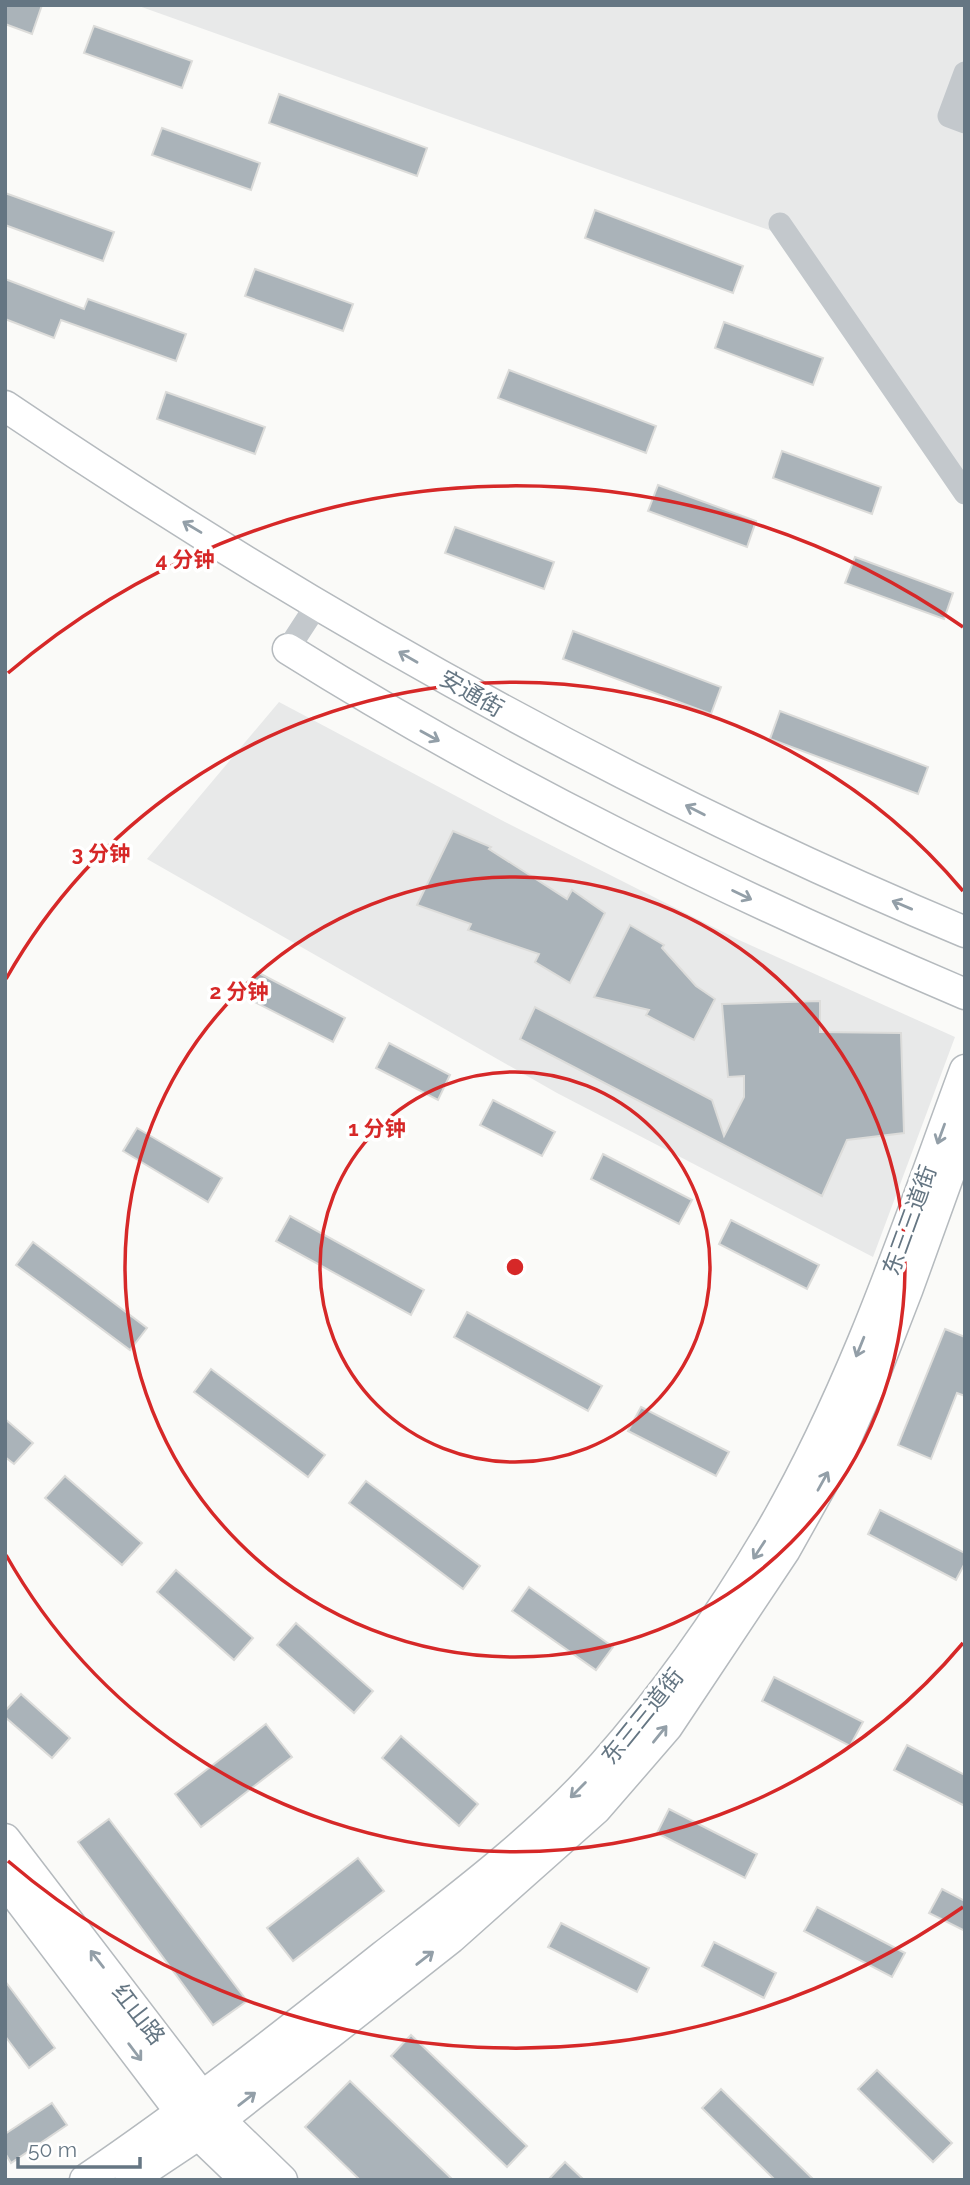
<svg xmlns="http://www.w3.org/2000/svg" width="970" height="2185" font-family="Raleway,'Noto Sans SC',sans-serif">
<rect width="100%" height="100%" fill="#fafaf8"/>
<g fill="#e8e9e9">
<polygon points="136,5 965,5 965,507 780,234"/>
<polygon points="279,702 505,822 739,940 955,1037 873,1257 557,1093 147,859"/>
</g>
<g fill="#aab3b9" stroke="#dcdcda" stroke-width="2">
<polygon points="5,5 42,5 32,34 5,24"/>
<polygon points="94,26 192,61 182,88 84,53"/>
<polygon points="279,94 427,148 417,176 269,123"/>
<polygon points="162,128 260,163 251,190 152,155"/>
<polygon points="5,193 114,232 103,261 5,225"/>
<polygon points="595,210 743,266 733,293 585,238"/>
<polygon points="255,269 353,304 343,331 245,296"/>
<polygon points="5,279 84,309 88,299 186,334 176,361 61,320 54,338 5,319"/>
<polygon points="724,322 823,358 813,385 715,348"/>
<polygon points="509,370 656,426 646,453 498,398"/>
<polygon points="166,392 265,427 255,454 157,419"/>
<polygon points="782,451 881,487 872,514 773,478"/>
<polygon points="658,485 756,521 747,547 648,511"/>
<polygon points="455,527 554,562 544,589 445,553"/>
<polygon points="855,557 953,593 944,619 845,583"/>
<polygon points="573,631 721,687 711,714 563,659"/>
<polygon points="780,711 928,767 918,794 770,739"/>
<polygon points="453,831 491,847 489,849 567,899 572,890 605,913 570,983 535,962 539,954 468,930 471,924 417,905"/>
<polygon points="630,925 664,945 662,948 696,986 715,999 694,1040 646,1015 649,1010 594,997"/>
<polygon points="257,972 345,1018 333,1042 245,997"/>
<polygon points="820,1001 820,1032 901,1033 904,1133 847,1140 822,1196 520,1039 535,1007 712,1100 724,1136 744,1097 744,1076 728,1077 722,1004"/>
<polygon points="389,1043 450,1075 438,1100 376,1068"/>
<polygon points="493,1100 555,1132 542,1156 480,1125"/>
<polygon points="137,1128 222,1178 208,1202 123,1151"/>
<polygon points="603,1154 692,1200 679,1224 591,1179"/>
<polygon points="290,1216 424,1290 411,1315 276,1241"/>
<polygon points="731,1220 819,1265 807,1289 719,1244"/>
<polygon points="33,1242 147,1328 130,1350 16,1265"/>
<polygon points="467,1312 602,1386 588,1411 454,1337"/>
<polygon points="945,1329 965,1337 965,1396 957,1393 931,1459 898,1445"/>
<polygon points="211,1369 325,1455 308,1477 194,1392"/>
<polygon points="641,1407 729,1452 716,1476 628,1431"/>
<polygon points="5,1419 33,1443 14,1464 5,1457"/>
<polygon points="65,1476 142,1543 122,1565 45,1498"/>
<polygon points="366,1481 480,1566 463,1589 349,1503"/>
<polygon points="880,1510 965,1553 965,1563 956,1580 868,1534"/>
<polygon points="176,1570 253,1638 234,1660 157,1592"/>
<polygon points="529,1587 613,1647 596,1670 512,1611"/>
<polygon points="296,1623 373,1691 354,1713 277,1645"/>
<polygon points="774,1677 863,1722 850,1746 762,1701"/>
<polygon points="21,1694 70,1738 52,1758 5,1717 5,1711"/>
<polygon points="266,1724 292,1757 201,1827 175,1794"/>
<polygon points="401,1736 478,1804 459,1826 382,1758"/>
<polygon points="907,1745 965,1775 965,1806 894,1770"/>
<polygon points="669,1809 757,1854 745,1878 657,1833"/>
<polygon points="109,1819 247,2001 213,2025 78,1842"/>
<polygon points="358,1858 384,1891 293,1961 267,1928"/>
<polygon points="942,1889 965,1901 965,1931 929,1913"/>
<polygon points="817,1907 905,1953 892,1977 804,1931"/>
<polygon points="561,1923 649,1968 637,1992 548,1947"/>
<polygon points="714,1942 776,1973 764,1998 702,1966"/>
<polygon points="5,1981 55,2048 29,2068 5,2036"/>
<polygon points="411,2035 527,2146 507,2167 391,2056"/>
<polygon points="877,2070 952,2143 933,2162 858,2089"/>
<polygon points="350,2081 453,2180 360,2180 305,2127"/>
<polygon points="721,2089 814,2180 775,2180 702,2108"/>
<polygon points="52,2103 67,2125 11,2163 5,2153 5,2134"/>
<polygon points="565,2162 584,2180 548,2180"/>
</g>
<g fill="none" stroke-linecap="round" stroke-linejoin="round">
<g stroke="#b5babe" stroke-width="33">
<g id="major">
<path d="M 5,406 C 308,611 627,791 965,932"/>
<path d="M 288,649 C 503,784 732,895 965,994"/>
<polyline points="5,1839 220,2120 282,2180"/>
<polyline points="5,1881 182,2114 198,2134 246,2180"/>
<path d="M 85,2180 C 188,2110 285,2034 383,1956 C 459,1897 539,1837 603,1765 C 666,1694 721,1615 769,1534 C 854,1389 907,1227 965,1070"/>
<polyline points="130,2180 220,2120 451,1938 596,1809 667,1727 785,1550 841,1450 875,1373 908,1288 965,1130"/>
</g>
</g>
<g stroke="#c3c8cc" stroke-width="23">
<polyline points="965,73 949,116 965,122"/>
<polyline points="780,224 965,493"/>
<polyline points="288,649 318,603"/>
</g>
<use href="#major" stroke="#fff" stroke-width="30"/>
</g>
<defs><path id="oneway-shaft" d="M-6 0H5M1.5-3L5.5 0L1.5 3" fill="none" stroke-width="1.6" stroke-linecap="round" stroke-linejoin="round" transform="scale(1.75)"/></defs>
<g stroke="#939fa8">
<use href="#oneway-shaft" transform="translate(192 527) rotate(-149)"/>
<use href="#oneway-shaft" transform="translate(408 657) rotate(-150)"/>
<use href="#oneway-shaft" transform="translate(430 736) rotate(29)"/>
<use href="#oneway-shaft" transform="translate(695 810) rotate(-153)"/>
<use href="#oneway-shaft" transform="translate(742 895) rotate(26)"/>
<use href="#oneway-shaft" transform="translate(902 905) rotate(-157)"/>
<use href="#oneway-shaft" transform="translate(941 1134) rotate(110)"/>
<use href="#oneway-shaft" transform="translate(860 1347) rotate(112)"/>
<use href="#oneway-shaft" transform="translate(823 1481) rotate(-61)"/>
<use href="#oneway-shaft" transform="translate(759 1550) rotate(123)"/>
<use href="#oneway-shaft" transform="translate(660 1734) rotate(-51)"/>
<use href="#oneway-shaft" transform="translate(578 1790) rotate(135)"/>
<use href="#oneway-shaft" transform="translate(425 1958) rotate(-38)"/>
<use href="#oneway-shaft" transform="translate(97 1959) rotate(-128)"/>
<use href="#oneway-shaft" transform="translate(135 2052) rotate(53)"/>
<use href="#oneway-shaft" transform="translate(247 2099) rotate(-38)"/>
</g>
<g fill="none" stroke="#d62828" stroke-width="3.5">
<circle cx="515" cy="1267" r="195"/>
<circle cx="515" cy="1267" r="390"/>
<path d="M963 1643A585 585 0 0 1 6 1555M6 979A585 585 0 0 1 963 891"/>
<path d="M963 1907A781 781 0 0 1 8 1861M8 673A781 781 0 0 1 963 627"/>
</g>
<g text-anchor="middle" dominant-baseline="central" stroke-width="7" stroke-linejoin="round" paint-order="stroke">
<g font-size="23" fill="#657683" stroke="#fff">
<text transform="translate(472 693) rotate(30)">安通街</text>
<text transform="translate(909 1220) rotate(-70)">东三三道街</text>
<text transform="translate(642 1716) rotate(-51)">东三三道街</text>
<text transform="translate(139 2014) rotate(52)">红山路</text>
</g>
</g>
<circle cx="515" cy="1267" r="10" fill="#d62828" stroke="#fff" stroke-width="3.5"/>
<g font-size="21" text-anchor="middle" font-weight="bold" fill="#d62828" stroke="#fff" stroke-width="7" stroke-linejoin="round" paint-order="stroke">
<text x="185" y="567">4 分钟</text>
<text x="101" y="861">3 分钟</text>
<text x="239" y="999">2 分钟</text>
<text x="377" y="1136">1 分钟</text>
</g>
<rect width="970" height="2185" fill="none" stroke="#657683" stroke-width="14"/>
<path d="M18 2157v10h122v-10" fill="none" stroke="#657683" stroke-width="3.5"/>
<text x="28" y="2157" font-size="21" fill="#657683" stroke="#ffffff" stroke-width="5" paint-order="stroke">50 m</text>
</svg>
